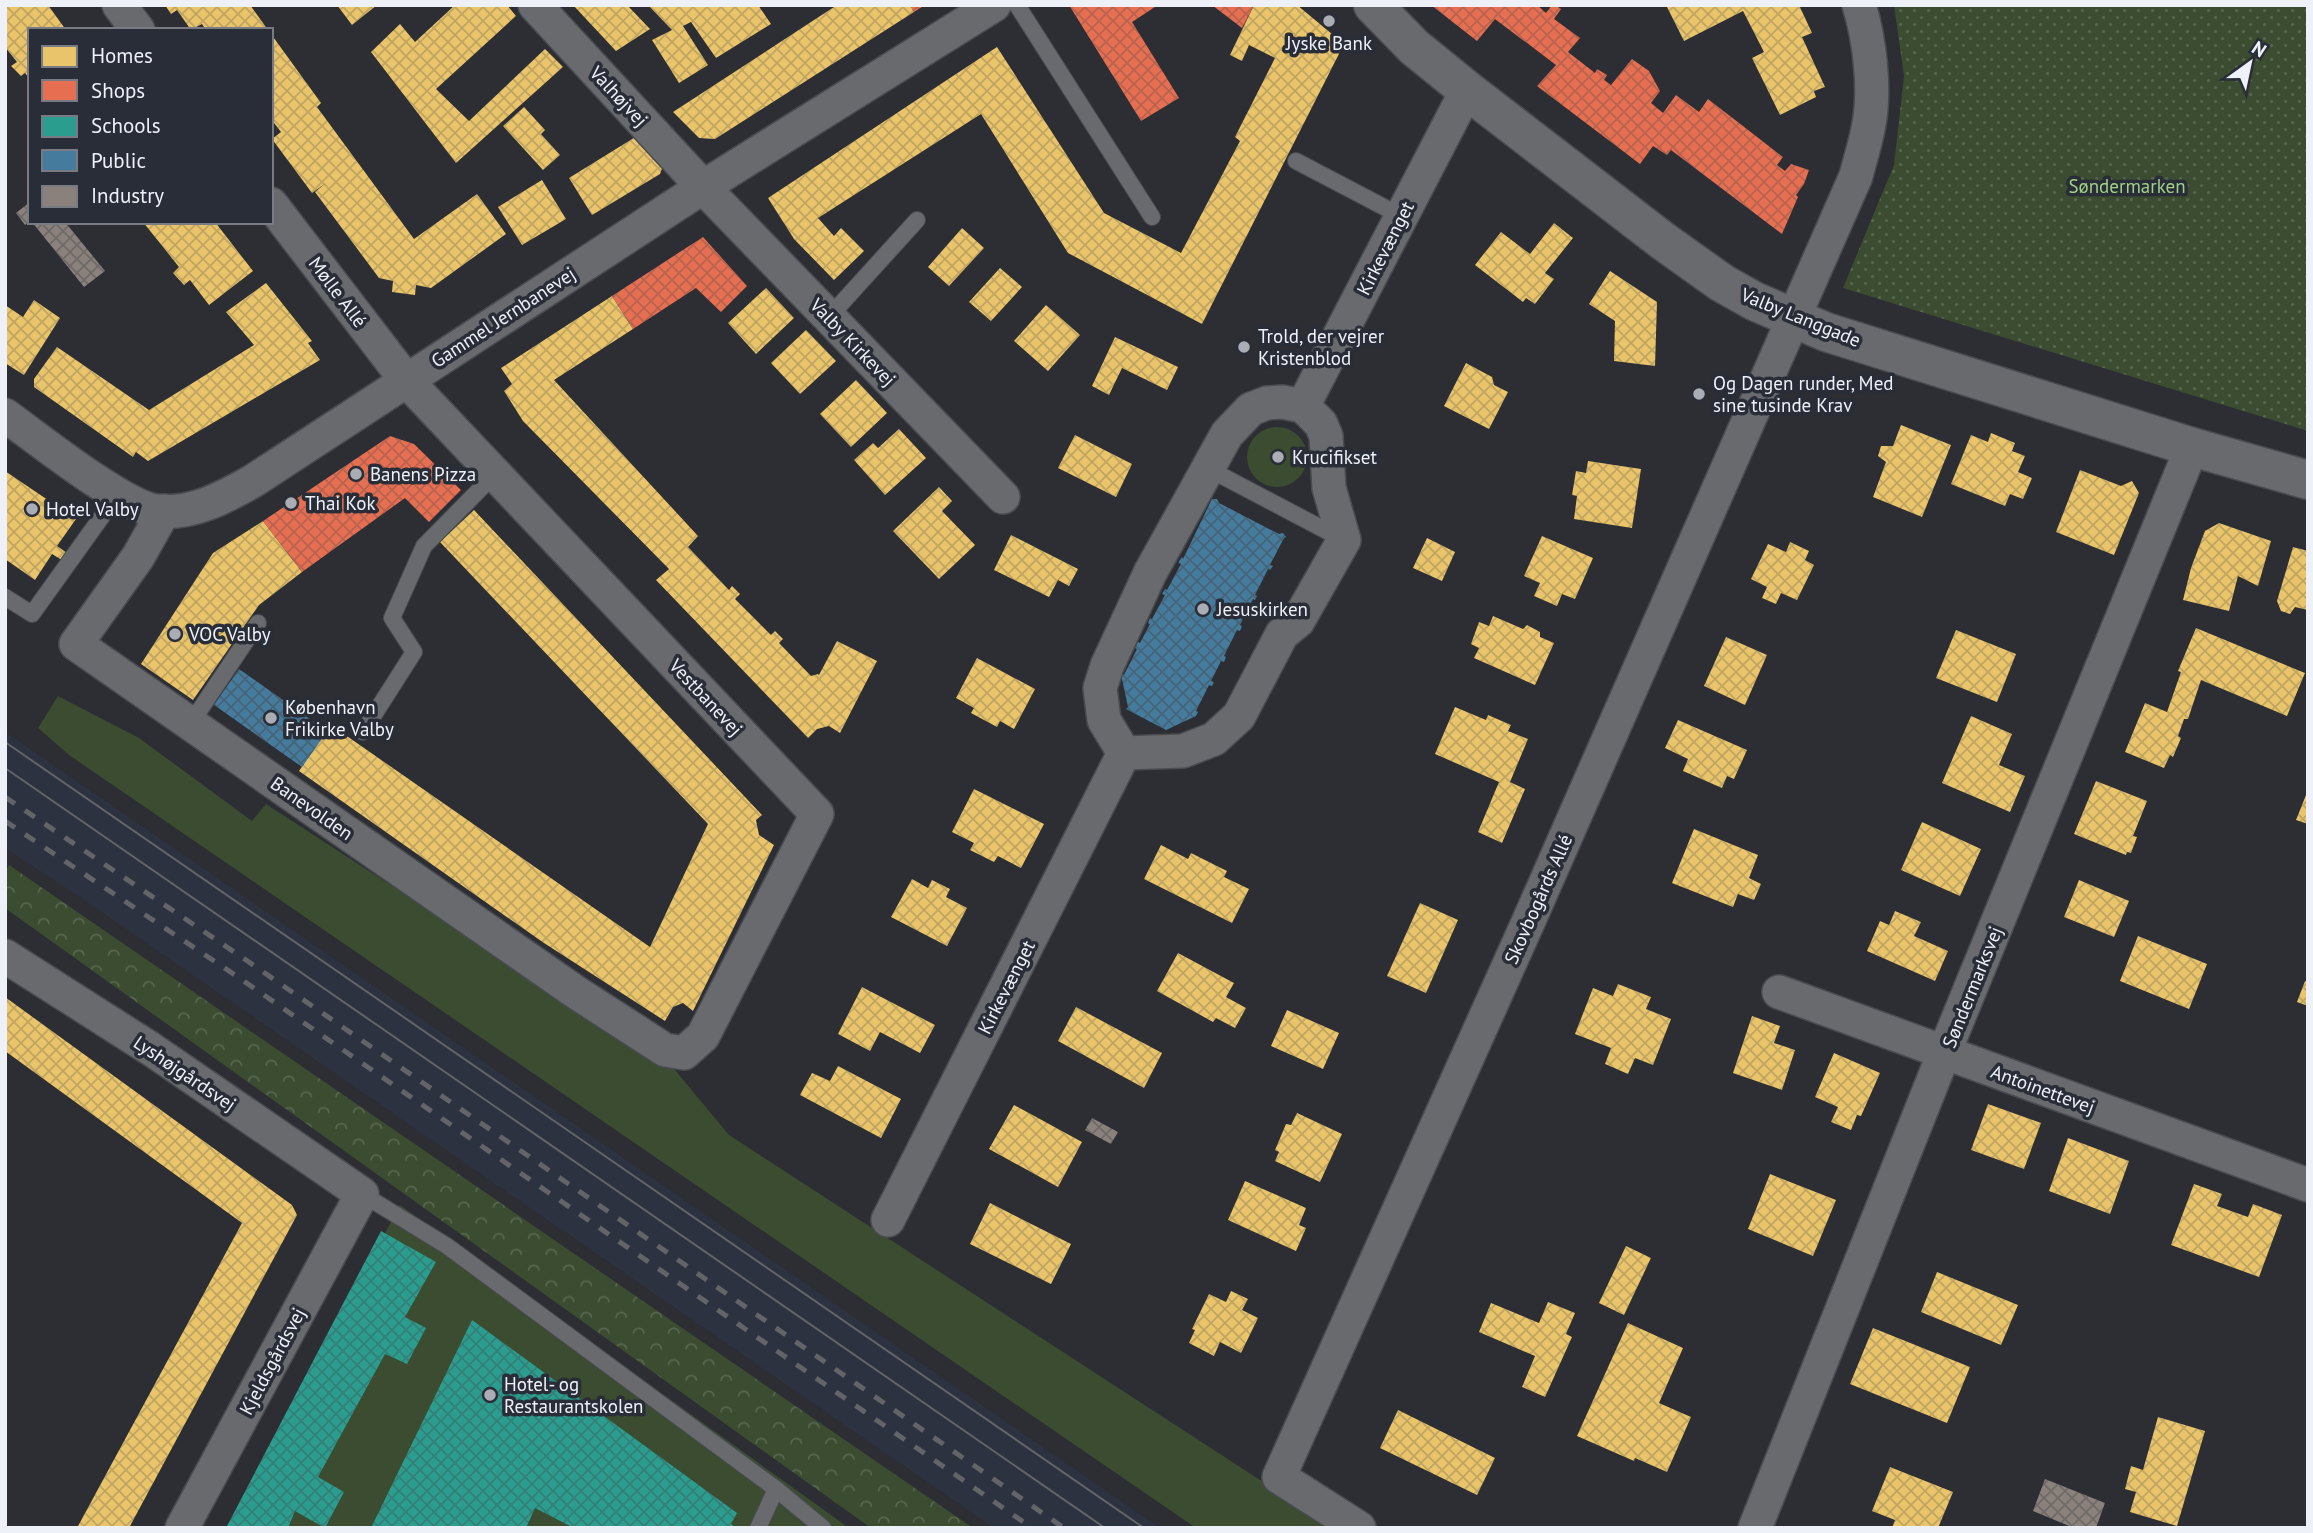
<svg xmlns="http://www.w3.org/2000/svg" width="2313" height="1533" font-family="'PT Sans',sans-serif">
<defs>
<pattern id="forest-crowns" width="20" height="18" patternUnits="userSpaceOnUse" patternTransform="scale(1.75)"><rect width="20" height="18" fill="#3b4c31"/><path d="M2 6a3 3 0 1 1 6 0M12 15a3 3 0 1 1 6 0" fill="none" stroke="#586650"/></pattern>
<pattern id="park-dots" width="8" height="8" patternUnits="userSpaceOnUse" patternTransform="scale(1.75)"><rect width="8" height="8" fill="#3b4c31"/><path d="M2 2h.1M6 6h.1" fill="none" stroke="#586650" stroke-width="1.8" stroke-linecap="round"/></pattern>
<pattern id="homes-cross-hatch" width="8" height="8" patternUnits="userSpaceOnUse" patternTransform="scale(1.75)"><rect width="8" height="8" fill="#e9c46a"/><path d="M0 0l8 8M0 8l8-8" fill="none" stroke="#c0a562"/></pattern>
<pattern id="shops-cross-hatch" width="8" height="8" patternUnits="userSpaceOnUse" patternTransform="scale(1.75)"><rect width="8" height="8" fill="#e76f51"/><path d="M0 0l8 8M0 8l8-8" fill="none" stroke="#b7634f"/></pattern>
<pattern id="schools-cross-hatch" width="8" height="8" patternUnits="userSpaceOnUse" patternTransform="scale(1.75)"><rect width="8" height="8" fill="#2a9d8f"/><path d="M0 0l8 8M0 8l8-8" fill="none" stroke="#347f77"/></pattern>
<pattern id="public-cross-hatch" width="8" height="8" patternUnits="userSpaceOnUse" patternTransform="scale(1.75)"><rect width="8" height="8" fill="#457b9d"/><path d="M0 0l8 8M0 8l8-8" fill="none" stroke="#466478"/></pattern>
<pattern id="industry-cross-hatch" width="8" height="8" patternUnits="userSpaceOnUse" patternTransform="scale(1.75)"><rect width="8" height="8" fill="#8a817c"/><path d="M0 0l8 8M0 8l8-8" fill="none" stroke="#6f6a68"/></pattern>
</defs>
<rect width="100%" height="100%" fill="#2c2e34"/>
<polygon fill="#2c3240" points="5,732 30,749 1160,1528 994,1528 77,895 5,848"/>
<g fill="#3b4c31">
<circle cx="1277" cy="457" r="30"/>
<polygon points="58,696 139,738 252,821 266,804 675,1070 729,1135 1334,1528 1196,1528 69,755 38,728"/>
<polygon points="400,1205 849,1528 228,1528"/>
</g>
<polygon fill="url(#forest-crowns)" points="9,865 973,1528 871,1528 5,908 5,872"/>
<polygon fill="url(#park-dots)" points="1894,5 2308,5 2308,431 1843,288 1894,165 1904,76"/>
<g fill="url(#homes-cross-hatch)">
<polygon points="5,5 48,5 66,30 30,30 30,79 25,73 21,76 11,66 17,62 5,47"/>
<polygon points="165,5 250,5 268,30 206,30 202,24 191,30 177,10 171,14"/>
<polygon points="337,5 377,5 352,25"/>
<polygon points="455,5 507,5 516,16 436,89 469,121 545,49 563,67 456,163 371,52 400,24 415,42"/>
<polygon points="573,5 627,5 650,29 616,51"/>
<polygon points="648,5 758,5 771,24 716,58 691,22 683,26 708,65 679,83 652,40 672,30"/>
<polygon points="837,5 910,5 914,12 715,139 699,138 673,112"/>
<polygon points="1254,5 1297,5 1344,44 1202,324 1068,253 981,114 818,218 834,236 841,228 864,251 834,280 794,239 768,198 997,47 1104,213 1181,253 1240,141 1235,137 1275,58 1249,45 1242,61 1230,55"/>
<polygon points="1666,5 1799,5 1812,33 1802,37 1825,87 1814,91 1816,97 1780,115 1752,58 1764,52 1743,11 1684,41"/>
<polygon points="271,34 321,103 317,107 414,239 477,194 506,234 431,288 416,285 415,295 392,292 393,281 379,278 315,192 326,183 312,193 272,139 281,132 271,119"/>
<polygon points="524,107 545,130 541,134 560,155 543,170 503,126"/>
<polygon points="637,136 664,163 660,174 592,215 569,178"/>
<polygon points="542,180 566,219 522,245 498,207"/>
<polygon points="143,222 215,222 253,271 209,305 190,280 184,285 173,273 179,267"/>
<polygon points="1554,223 1573,238 1545,273 1554,279 1535,304 1526,298 1523,302 1475,265 1501,232 1530,254"/>
<polygon points="962,228 984,248 949,286 928,267"/>
<polygon points="1000,268 1022,287 991,321 969,302"/>
<polygon points="1610,271 1657,302 1655,366 1614,361 1615,321 1589,304"/>
<polygon points="266,283 312,341 308,343 320,360 148,461 136,452 133,457 34,387 34,379 57,347 149,410 254,345 226,312"/>
<polygon points="766,288 794,318 756,354 728,323"/>
<polygon points="612,296 633,329 554,380 698,536 688,547 729,590 732,586 740,594 735,599 771,635 775,631 783,639 779,643 811,676 818,674 819,675 837,641 877,661 840,733 829,726 817,729 808,738 656,580 669,569 523,421 504,391 512,384 501,368"/>
<polygon points="34,300 60,318 24,375 5,363 5,305 23,317"/>
<polygon points="1046,305 1080,335 1048,371 1014,341"/>
<polygon points="806,330 836,361 800,394 771,363"/>
<polygon points="1115,337 1178,367 1167,390 1122,368 1109,395 1092,386"/>
<polygon points="1466,363 1492,377 1494,385 1508,392 1489,429 1444,406"/>
<polygon points="856,380 887,413 851,447 820,414"/>
<polygon points="1901,425 1951,445 1922,517 1873,497 1886,462 1878,456 1881,446 1893,446"/>
<polygon points="899,429 926,458 885,495 854,460 873,443 878,448"/>
<polygon points="1991,433 2015,443 2012,451 2025,456 2018,472 2032,478 2023,499 2010,494 2005,506 1951,484 1971,435 1988,442"/>
<polygon points="1075,435 1132,464 1116,497 1058,468"/>
<polygon points="1588,461 1641,469 1632,528 1574,519 1577,496 1572,495 1576,471 1586,473"/>
<polygon points="2080,470 2121,486 2132,481 2139,493 2114,555 2056,532"/>
<polygon points="5,471 76,519 57,546 70,555 65,562 52,554 35,580 5,559"/>
<polygon points="939,487 952,501 942,511 975,545 939,579 893,531"/>
<polygon points="474,510 762,815 756,820 759,835 774,845 693,1011 683,1003 673,1007 665,1021 544,943 299,771 331,725 650,947 708,824 440,542"/>
<polygon points="263,521 302,572 259,605 193,700 141,664 213,553"/>
<polygon points="2219,523 2271,541 2258,586 2238,576 2229,611 2183,600 2191,568 2205,531"/>
<polygon points="1011,535 1078,569 1069,586 1058,580 1049,597 994,570"/>
<polygon points="1542,536 1593,558 1575,599 1562,594 1557,606 1534,596 1540,583 1524,576"/>
<polygon points="1427,538 1455,552 1442,581 1413,568"/>
<polygon points="1790,542 1809,551 1805,560 1814,565 1797,600 1781,593 1776,604 1762,598 1767,587 1751,579 1768,544 1786,552"/>
<polygon points="2293,547 2308,551 2308,610 2295,607 2290,614 2281,611 2277,601"/>
<polygon points="1493,616 1523,629 1527,625 1540,632 1540,637 1554,643 1535,685 1474,658 1479,648 1471,644 1479,622 1489,626"/>
<polygon points="2196,628 2305,673 2287,716 2201,680 2188,719 2184,719 2178,736 2181,738 2173,757 2170,755 2164,768 2125,752 2145,703 2167,712 2181,672 2178,671"/>
<polygon points="1956,630 2016,654 1997,702 1936,678"/>
<polygon points="1726,637 1767,655 1745,705 1704,686"/>
<polygon points="977,658 1035,689 1014,729 1000,721 997,727 971,713 974,708 956,698"/>
<polygon points="1455,707 1486,720 1488,715 1511,725 1508,731 1528,739 1510,782 1525,789 1502,843 1478,832 1499,782 1435,754"/>
<polygon points="1971,716 2012,734 1999,765 2025,776 2010,812 1942,783"/>
<polygon points="1678,720 1747,750 1734,779 1727,776 1722,788 1683,771 1688,759 1665,748"/>
<polygon points="2096,781 2147,801 2133,836 2137,837 2131,853 2127,852 2126,855 2074,834"/>
<polygon points="974,789 1044,824 1021,868 998,856 994,862 970,850 974,843 952,832"/>
<polygon points="2308,790 2308,824 2296,820"/>
<polygon points="1922,822 1981,849 1960,896 1901,870"/>
<polygon points="1694,829 1758,855 1749,878 1761,884 1754,900 1738,894 1733,907 1672,883"/>
<polygon points="1161,845 1188,859 1191,853 1227,871 1224,877 1249,889 1232,923 1144,879"/>
<polygon points="912,879 928,888 932,880 950,889 946,897 967,908 947,946 891,917"/>
<polygon points="2079,880 2129,901 2114,937 2064,917"/>
<polygon points="1420,903 1458,920 1426,993 1387,976"/>
<polygon points="1895,911 1921,922 1914,936 1948,951 1935,981 1867,951 1880,921 1889,925"/>
<polygon points="2138,936 2207,964 2189,1009 2120,981"/>
<polygon points="1178,953 1234,983 1226,997 1246,1008 1235,1028 1216,1018 1213,1022 1157,991"/>
<polygon points="2305,981 2308,983 2308,1006 2297,1002"/>
<polygon points="1618,984 1651,997 1646,1009 1671,1019 1653,1065 1635,1058 1628,1074 1605,1064 1611,1048 1575,1034 1593,988 1613,996"/>
<polygon points="862,987 935,1025 920,1053 880,1032 870,1051 838,1034"/>
<polygon points="5,997 292,1205 297,1215 129,1528 77,1528 242,1223 5,1051"/>
<polygon points="1076,1007 1162,1053 1144,1088 1058,1041"/>
<polygon points="1287,1010 1339,1033 1323,1069 1271,1046"/>
<polygon points="1752,1016 1780,1026 1774,1043 1795,1050 1782,1090 1733,1073"/>
<polygon points="1834,1053 1880,1073 1861,1116 1857,1115 1851,1130 1831,1122 1838,1107 1815,1097"/>
<polygon points="838,1066 901,1099 881,1138 800,1095 812,1073 830,1081"/>
<polygon points="1988,1104 2041,1123 2024,1169 1971,1150"/>
<polygon points="1014,1105 1082,1142 1058,1187 989,1149"/>
<polygon points="1297,1113 1342,1134 1320,1182 1275,1161 1279,1152 1275,1150 1286,1124 1291,1125"/>
<polygon points="2068,1138 2129,1161 2110,1214 2049,1191"/>
<polygon points="1770,1174 1836,1200 1813,1256 1748,1229"/>
<polygon points="1245,1181 1306,1208 1299,1225 1306,1228 1296,1251 1228,1220"/>
<polygon points="2194,1184 2222,1194 2217,1206 2248,1217 2253,1204 2282,1215 2259,1277 2171,1245"/>
<polygon points="990,1203 1071,1244 1051,1284 970,1244"/>
<polygon points="1626,1246 1651,1258 1624,1315 1599,1303"/>
<polygon points="1937,1272 2018,1305 2001,1345 1921,1312"/>
<polygon points="1231,1291 1248,1299 1242,1310 1258,1318 1241,1353 1220,1342 1214,1356 1189,1343 1195,1330 1192,1329 1209,1294 1226,1302"/>
<polygon points="1548,1302 1575,1313 1566,1334 1572,1337 1545,1397 1522,1387 1535,1356 1479,1332 1491,1303 1539,1323"/>
<polygon points="1628,1323 1683,1348 1659,1403 1691,1417 1667,1472 1635,1458 1634,1461 1577,1436"/>
<polygon points="1873,1328 1970,1367 1947,1423 1850,1384"/>
<polygon points="1398,1410 1495,1458 1477,1495 1380,1448"/>
<polygon points="2158,1417 2205,1431 2177,1526 2130,1512 2136,1492 2125,1489 2131,1466 2143,1470"/>
<polygon points="1890,1467 1953,1492 1938,1528 1892,1528 1895,1520 1872,1511"/>
</g>
<g fill="url(#shops-cross-hatch)">
<polygon points="910,5 925,5 914,12"/>
<polygon points="1069,5 1158,5 1132,22 1179,98 1141,121"/>
<polygon points="1212,5 1254,5 1242,28"/>
<polygon points="1431,5 1537,5 1546,13 1552,5 1555,5 1561,9 1554,19 1580,38 1568,52 1595,73 1597,69 1607,75 1604,80 1611,85 1632,59 1649,71 1660,91 1651,103 1663,113 1676,95 1699,112 1708,99 1783,157 1777,165 1785,171 1791,164 1809,170 1804,184 1796,195 1798,197 1782,234 1671,150 1667,155 1653,146 1640,164 1537,86 1556,65 1495,19 1477,41"/>
<polygon points="703,237 747,286 721,312 696,288 633,329 612,296"/>
<polygon points="390,436 414,444 461,490 429,522 405,498 302,572 263,521"/>
</g>
<g fill="url(#schools-cross-hatch)">
<polygon points="381,1231 436,1262 405,1317 426,1328 407,1364 385,1354 318,1477 344,1492 325,1528 295,1511 288,1528 226,1528"/>
<polygon points="472,1320 737,1513 731,1524 736,1528 574,1528 535,1508 526,1528 371,1528"/>
</g>
<g fill="url(#public-cross-hatch)">
<polygon points="1212,499 1217,499 1219,503 1279,534 1283,533 1286,537 1284,538 1270,565 1273,566 1270,570 1268,569 1255,595 1257,596 1255,600 1253,599 1240,625 1242,626 1240,631 1237,630 1224,656 1226,657 1224,662 1221,661 1211,681 1214,682 1212,686 1209,685 1196,711 1198,712 1196,716 1166,730 1126,709 1128,707 1122,679 1120,678 1122,673 1124,675 1137,649 1135,648 1138,642 1140,643 1150,624 1148,623 1150,618 1152,619 1165,595 1162,594 1165,589 1167,590 1181,564 1178,563 1182,557 1183,559"/>
<polygon points="239,669 327,731 302,767 214,705"/>
</g>
<g fill="url(#industry-cross-hatch)">
<polygon points="30,202 30,221 25,225 16,213"/>
<polygon points="32,222 65,222 105,271 84,287"/>
<polygon points="1092,1118 1118,1132 1111,1144 1085,1130"/>
<polygon points="2045,1479 2105,1503 2096,1528 2074,1528 2033,1511"/>
</g>
<g fill="none" stroke-linecap="round" stroke-linejoin="round">
<g stroke="#484b50" stroke-width="18">
<g id="service">
<polyline points="1017,5 1152,217"/>
<polyline points="1296,161 1401,216"/>
<polyline points="829,317 917,220"/>
<polyline points="1209,469 1340,538"/>
<polyline points="5,597 32,614 118,494"/>
<polyline points="191,723 258,623"/>
<polyline points="363,732 414,652 392,618 424,546 495,474"/>
<polyline points="362,1194 447,1246 776,1489 823,1528"/>
<polyline points="758,1528 776,1489"/>
</g>
</g>
<g stroke="#484b50" stroke-width="36">
<g id="minor">
<polyline points="119,5 138,30"/>
<polyline points="535,5 703,187 1003,497"/>
<polygon points="1282,402 1303,406 1321,424 1326,436 1329,488 1344,540 1298,621 1282,634 1239,716 1214,739 1183,751 1124,753 1104,720 1100,688 1107,666 1150,573 1227,434 1251,409 1267,403"/>
<polyline points="1303,406 1467,90"/>
<path d="M 5,415 C 37,438 122,506 156,511 C 192,515 223,498 253,481 L 703,187 L 994,5"/>
<polyline points="164,511 138,557 76,644 574,991 665,1050 684,1053 703,1036 817,814 406,380 271,204"/>
<polyline points="5,956 151,1049 362,1194 182,1528"/>
<polyline points="1779,992 2308,1185"/>
<polyline points="888,1220 1124,753"/>
<path d="M 1359,1528 L 1279,1477 L 1530,918 L 1856,176 C 1860,160 1865,145 1868,129 C 1876,93 1870,40 1859,5"/>
<polyline points="1755,1528 1944,1053 2192,447"/>
</g>
</g>
<g stroke="#484b50" stroke-width="41">
<polyline id="tertiary" points="1373,5 1414,47 1467,90 1663,241 1722,283 1754,301 1826,332 2192,447 2308,480"/>
</g>
<use href="#service" stroke="#686a6e" stroke-width="16"/>
<use href="#minor" stroke="#686a6e" stroke-width="33"/>
<use href="#tertiary" stroke="#686a6e" stroke-width="38"/>
<g stroke="#626467" stroke-width="2">
<polyline points="5,742 1144,1528"/>
<polyline points="5,768 1105,1528"/>
</g>
<g stroke="#626467" stroke-width="5" stroke-dasharray="12 12" stroke-linecap="butt">
<polyline points="5,797 246,960 1064,1528"/>
<polyline points="5,821 235,975 1032,1528"/>
</g>
</g>
<g fill="#aaadb3" stroke="#292d37" stroke-width="2.5">
<circle cx="1329" cy="21" r="7"/>
<circle cx="1244" cy="347" r="7"/>
<circle cx="1699" cy="394" r="7"/>
<circle cx="1278" cy="457" r="7"/>
<circle cx="356" cy="474" r="7"/>
<circle cx="291" cy="503" r="7"/>
<circle cx="32" cy="509" r="7"/>
<circle cx="1203" cy="609" r="7"/>
<circle cx="175" cy="634" r="7"/>
<circle cx="271" cy="718" r="7"/>
<circle cx="490" cy="1395" r="7"/>
</g>
<g text-anchor="middle" dominant-baseline="central" stroke-width="7" stroke-linejoin="round" paint-order="stroke">
<g font-size="19" fill="#eef1f8" stroke="#292d37" text-anchor="start">
<text x="1329" y="43" text-anchor="middle">Jyske Bank</text>
<text x="1258" y="336">Trold, der vejrer<tspan x="1258" dy="22">Kristenblod</tspan></text>
<text x="1713" y="383">Og Dagen runder, Med<tspan x="1713" dy="22">sine tusinde Krav</tspan></text>
<text x="1292" y="457">Krucifikset</text>
<text x="370" y="474">Banens Pizza</text>
<text x="305" y="503">Thai Kok</text>
<text x="46" y="509">Hotel Valby</text>
<text x="1217" y="609">Jesuskirken</text>
<text x="189" y="634">VOC Valby</text>
<text x="285" y="707">København<tspan x="285" dy="22">Frikirke Valby</tspan></text>
<text x="504" y="1384">Hotel- og<tspan x="504" dy="22">Restaurantskolen</tspan></text>
</g>
<g font-size="19" fill="#eef1f8" stroke="#292d37">
<text transform="translate(619 96) rotate(47)">Valhøjvej</text>
<text transform="translate(1385 248) rotate(-63)">Kirkevænget</text>
<text transform="translate(338 292) rotate(53)">Mølle Allé</text>
<text transform="translate(503 317) rotate(-33)">Gammel Jernbanevej</text>
<text transform="translate(1801 317) rotate(22)">Valby Langgade</text>
<text transform="translate(853 342) rotate(46)">Valby Kirkevej</text>
<text transform="translate(706 697) rotate(47)">Vestbanevej</text>
<text transform="translate(312 808) rotate(35)">Banevolden</text>
<text transform="translate(1538 899) rotate(-66)">Skovbogårds Allé</text>
<text transform="translate(1006 987) rotate(-63)">Kirkevænget</text>
<text transform="translate(1972 987) rotate(-68)">Søndermarksvej</text>
<text transform="translate(185 1073) rotate(34)">Lyshøjgårdsvej</text>
<text transform="translate(2043 1089) rotate(20)">Antoinettevej</text>
<text transform="translate(272 1361) rotate(-62)">Kjeldsgårdsvej</text>
</g>
<g font-size="19" fill="#a0d184" stroke="#292d37">
<text x="2127" y="186">Søndermarken</text>
</g>
</g>
<rect width="2313" height="1533" fill="none" stroke="#eef1f8" stroke-width="14"/>
<rect x="28" y="28" width="245" height="196" fill="#292d37" stroke="#787b84" stroke-width="2"/>
<rect x="42" y="46" width="35" height="21" fill="#e9c46a" stroke="#787b84" stroke-width="2"/>
<text x="91" y="63" font-size="21" fill="#eef1f8">Homes</text>
<rect x="42" y="80" width="35" height="21" fill="#e76f51" stroke="#787b84" stroke-width="2"/>
<text x="91" y="98" font-size="21" fill="#eef1f8">Shops</text>
<rect x="42" y="116" width="35" height="21" fill="#2a9d8f" stroke="#787b84" stroke-width="2"/>
<text x="91" y="133" font-size="21" fill="#eef1f8">Schools</text>
<rect x="42" y="150" width="35" height="21" fill="#457b9d" stroke="#787b84" stroke-width="2"/>
<text x="91" y="168" font-size="21" fill="#eef1f8">Public</text>
<rect x="42" y="186" width="35" height="21" fill="#8a817c" stroke="#787b84" stroke-width="2"/>
<text x="91" y="203" font-size="21" fill="#eef1f8">Industry</text>
<g transform="translate(2250 63) rotate(33)" stroke="#292d37" stroke-width="5" paint-order="stroke">
<path d="M0-5L12 26L0 18L-12 26Z" fill="#eef1f8"/>
<text y="-10" font-size="19" font-weight="bold" text-anchor="middle" fill="#eef1f8">N</text>
</g>
</svg>
